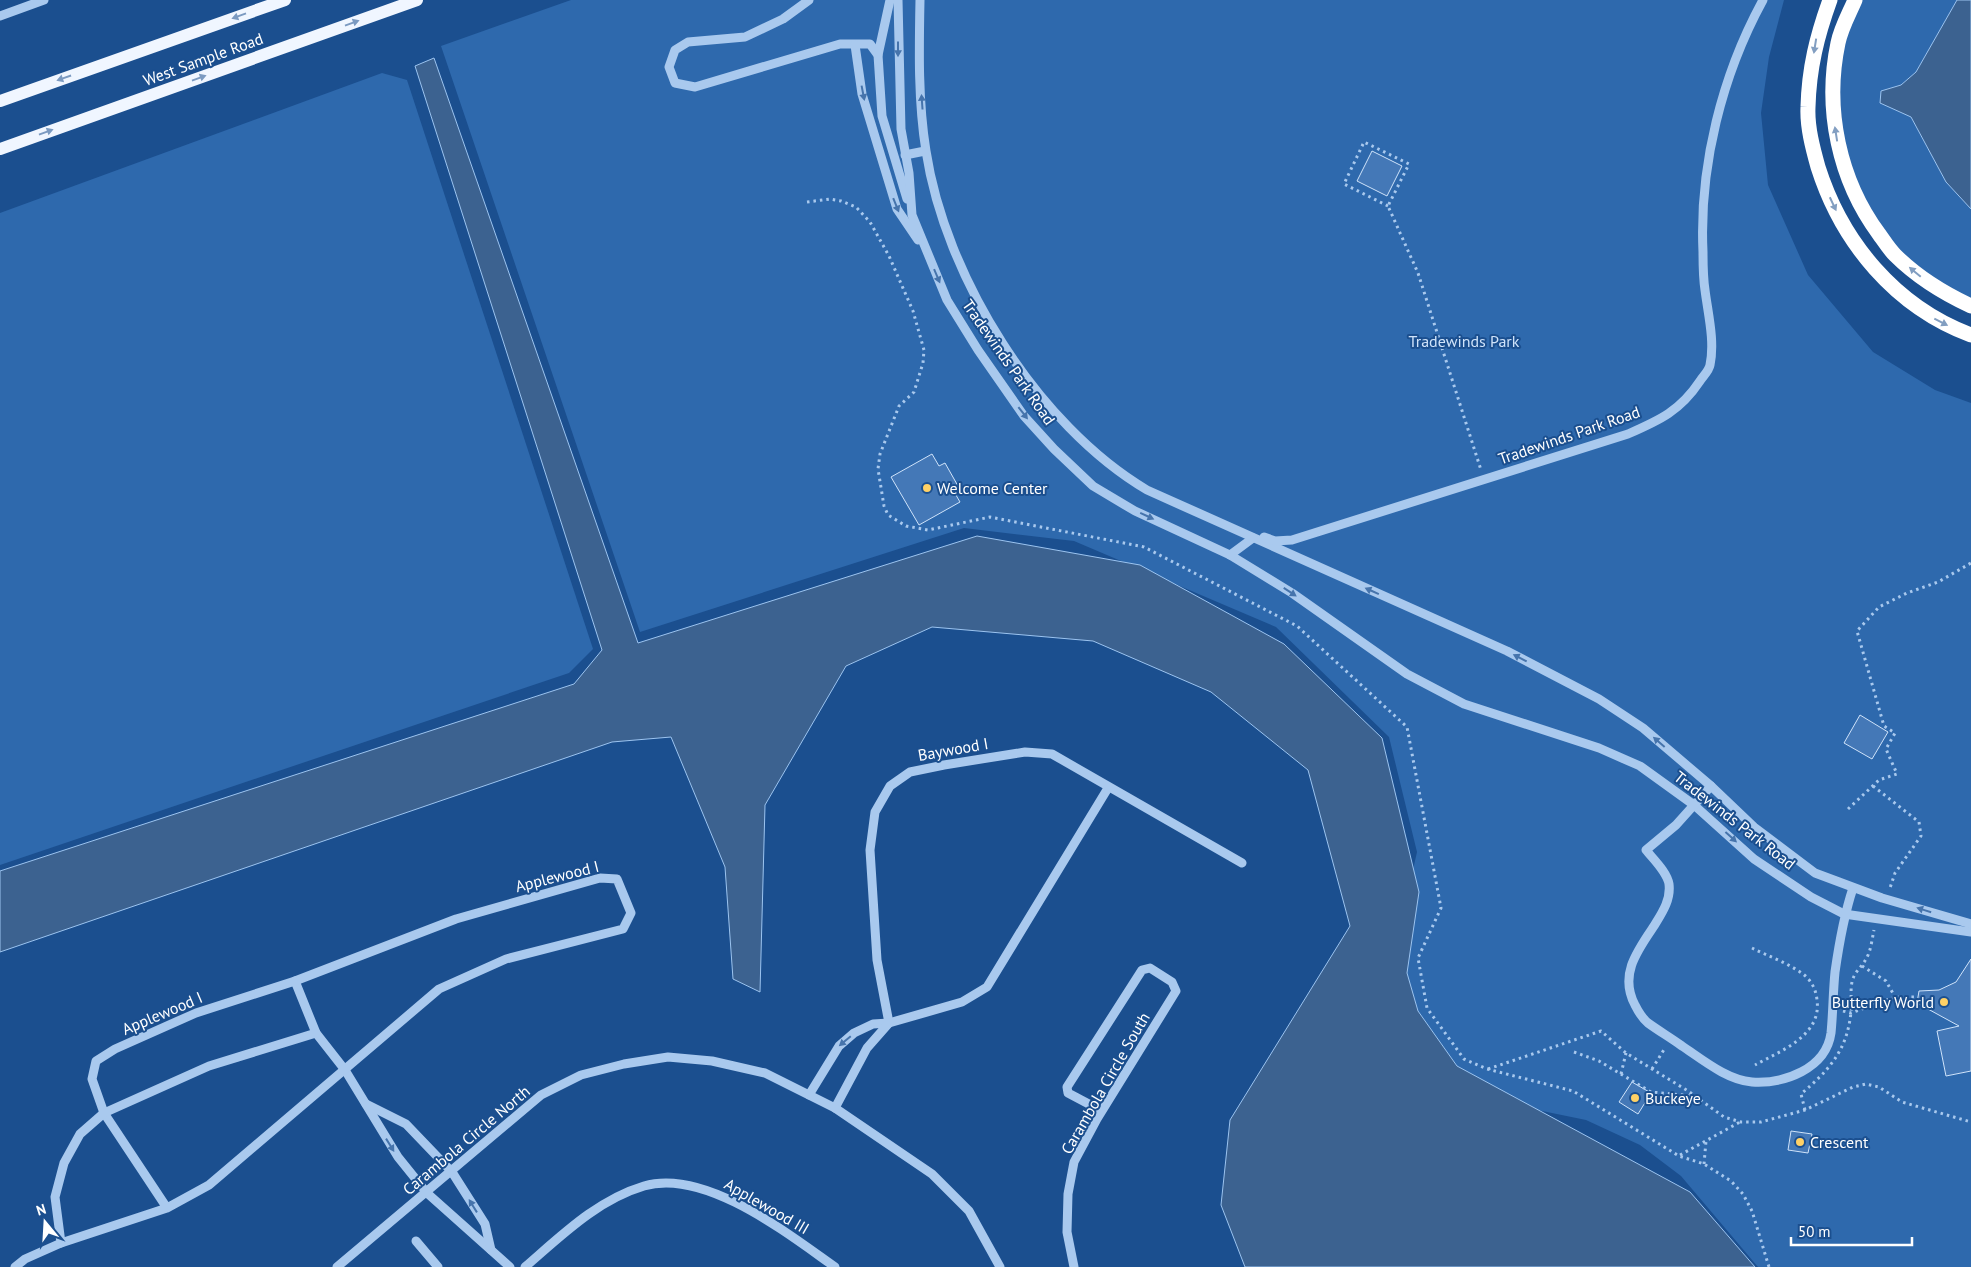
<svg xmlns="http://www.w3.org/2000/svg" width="1971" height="1267" font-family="'PT Sans',sans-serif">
<rect width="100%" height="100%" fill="#1b4f8f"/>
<g fill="#2e69ad">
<polygon points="571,0 1784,0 1769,57 1761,113 1768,185 1808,275 1873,352 1935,390 1971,403 1971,1267 1758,1267 1681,1176 1640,1145 1586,1120 1513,1105 1457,1066 1418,1011 1402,980 1401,923 1417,852 1389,737 1276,627 1074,541 964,528 640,632 441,46"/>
<polygon points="1859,0 1957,0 1916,72 1901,85 1881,91 1911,117 1946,182 1971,209 1971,301 1949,291 1888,242 1846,166 1836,95 1847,28"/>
<polygon points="382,73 407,80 593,649 569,673 0,865 0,213"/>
</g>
<g fill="#3c6290" stroke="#9cc4f0">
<polygon points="1957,0 1971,0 1971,209 1946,182 1911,117 1880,103 1881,91 1901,85 1916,72"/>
<polygon points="434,58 638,643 977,536 1140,565 1284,644 1382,738 1419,892 1407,973 1418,1011 1457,1066 1690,1192 1755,1267 1245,1267 1221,1205 1230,1120 1350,926 1308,770 1211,692 1093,641 932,627 846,666 765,805 760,992 733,979 725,867 671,737 612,742 0,952 0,871 574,684 602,650 415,66"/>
</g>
<g fill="#4478b7" stroke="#cfe3fa">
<polygon points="1372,151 1402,166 1387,196 1357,181"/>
<polygon points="932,454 939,466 945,463 958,486 953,490 960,502 919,525 891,477"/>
<polygon points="1860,715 1888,732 1872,759 1844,743"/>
<polygon points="1971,959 1971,1071 1946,1076 1937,1031 1959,1026 1917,1003 1919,991 1939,990 1956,982"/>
<polygon points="1632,1082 1651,1093 1638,1114 1619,1102"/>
<polygon points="1791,1131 1812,1134 1808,1153 1788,1150"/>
</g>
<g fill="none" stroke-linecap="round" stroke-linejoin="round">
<g stroke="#a9c9ee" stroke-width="3" stroke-dasharray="2.5 4" stroke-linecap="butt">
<polyline points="807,202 830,199 841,201 856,207 870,222 889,256 913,311 924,350 923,363 914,392 899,406 880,454 878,469 884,506 888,515 906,526 928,530 990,517 1144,547 1297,626 1407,727 1441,908 1418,958 1427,1008 1464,1059 1487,1069 1573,1091 1679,1156 1704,1164 1731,1181 1743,1194 1752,1211 1769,1267"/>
<polyline points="1388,206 1344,184 1364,142 1409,164 1388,206 1418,273 1481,470"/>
<polyline points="1873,786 1919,822 1921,836 1895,873 1890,888"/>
<polyline points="1848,809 1879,780 1897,774 1886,749 1895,733 1884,726 1857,631 1879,607 1907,593 1938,582 1971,563"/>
<path d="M 1752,948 C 1768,956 1788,963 1803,974 C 1812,981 1816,990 1817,1000 C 1822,1036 1780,1051 1755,1065"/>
<polyline points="1862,966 1886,981 1895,997"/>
<polyline points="1843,1011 1851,1013 1895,997 1918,997"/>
<polyline points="1574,1052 1599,1061 1651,1092 1693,1096"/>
<polyline points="1488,1069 1601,1031 1626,1053 1688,1091 1724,1117 1741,1122 1761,1122 1805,1110 1853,1087 1866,1084 1879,1087 1902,1102 1971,1122"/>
<polyline points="1652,1069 1665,1048"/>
<polyline points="1621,1074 1626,1053"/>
<path d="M 1805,1110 L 1801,1094 C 1829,1070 1847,1051 1851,1012 C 1852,1002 1850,991 1852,982 C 1854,972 1862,967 1866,959 C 1871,951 1872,939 1874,930"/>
<polyline points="1680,1155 1740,1122"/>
<polyline points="1704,1164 1706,1141"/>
</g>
<g stroke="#a9c9ee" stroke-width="9">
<polyline points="809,0 783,19 745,37 688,42 675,50 669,67 675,83 695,87 840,44 870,44 878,55 882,116 907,199"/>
<polyline points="898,0 901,129 909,173 912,215 947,300 978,350 1024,416 1054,449 1093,486 1135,511 1230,555 1292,593 1407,674 1464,704 1599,748 1640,766 1694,805 1754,859 1811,897 1844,914 1971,932"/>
<path d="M 920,0 C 919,50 918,102 926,151 C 945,276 1037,425 1147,490 L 1507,651 L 1599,699 L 1643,728 L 1711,786 L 1754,827 L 1815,873 L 1882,898 L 1971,924"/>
<polyline points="0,16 44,0"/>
<polyline points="855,45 862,94 897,209 918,240"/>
<polyline points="878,55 890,0"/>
<polyline points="905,155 925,151"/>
<path d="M 1264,537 L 1275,541 L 1292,540 L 1628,434 C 1660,420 1680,411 1700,381 C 1703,376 1709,371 1710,365 C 1715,341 1708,314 1705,290 C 1703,277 1703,264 1703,252 C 1699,166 1722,75 1763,0"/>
<polyline points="1230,555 1253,538"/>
<path d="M 1711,786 L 1676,825 L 1646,850 C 1654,860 1667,872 1669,884 C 1671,900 1662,913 1654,926 C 1637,951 1619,975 1635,1005 C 1638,1011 1642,1018 1648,1023 C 1659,1031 1671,1038 1682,1046 C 1703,1060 1727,1080 1752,1082 C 1784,1084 1826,1069 1831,1033 C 1833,1013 1833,992 1835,972 C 1839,944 1844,915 1853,888"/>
<polyline points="295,981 316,1033 345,1070 398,1157 427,1193 510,1267"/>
<polyline points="889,1023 877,960 870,850 875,812 890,786 910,772 944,765 1025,752 1052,754 1242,863"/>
<polyline points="809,1095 839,1046 854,1033 873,1024 889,1023 962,1002 987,987 1108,788"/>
<polyline points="366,1104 406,1124 452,1172 485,1224 491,1250"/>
<polyline points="835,1108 867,1048 889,1023"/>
<polyline points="416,1241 438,1267"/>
<polyline points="61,1243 167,1208 209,1185 439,989 506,959 623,929 631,913 617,879 600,878 456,919 295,981 196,1013 115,1049 96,1061 92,1079 104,1113 167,1208"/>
<polyline points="15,1267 25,1259 61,1243 55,1197 64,1163 80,1134 104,1113 209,1066 316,1033"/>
<polyline points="337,1267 541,1095 581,1075 624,1064 668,1057 712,1061 765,1073 835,1108 932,1174 969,1211 1000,1267"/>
<path d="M 525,1267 C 561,1236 597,1200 644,1186 C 705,1168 788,1234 835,1267"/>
<polyline points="1074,1267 1067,1232 1068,1194 1074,1162 1097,1119 1176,991 1172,982 1150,968 1142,970 1067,1087 1068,1093 1102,1111"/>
</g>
<g stroke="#f0f6ff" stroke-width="12">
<polyline points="0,101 285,0"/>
<polyline points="0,149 417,0"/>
</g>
<g stroke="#fff" stroke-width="15">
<path d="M 1830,0 C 1817,36 1809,68 1808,107 C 1807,127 1813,149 1818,167 C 1842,243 1896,307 1971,335"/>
<path d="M 1855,0 C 1849,14 1841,28 1838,43 C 1824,109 1839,180 1879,234 C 1884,241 1889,249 1895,255 C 1917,277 1943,293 1971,306"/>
</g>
</g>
<defs><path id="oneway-solid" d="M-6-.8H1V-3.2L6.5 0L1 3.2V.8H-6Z" transform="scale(1.25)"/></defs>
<g fill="#7b9ac1">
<use href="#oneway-solid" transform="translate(239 16) rotate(160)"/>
<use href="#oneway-solid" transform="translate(352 23) rotate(-20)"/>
<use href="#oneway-solid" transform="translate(64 78) rotate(161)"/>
<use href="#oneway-solid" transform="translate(199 78) rotate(-20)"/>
<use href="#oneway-solid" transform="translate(46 132) rotate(-20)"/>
</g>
<g fill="#829ec1">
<use href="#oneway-solid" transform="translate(1815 46) rotate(99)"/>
<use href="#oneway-solid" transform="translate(1836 134) rotate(-99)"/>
<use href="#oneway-solid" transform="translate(1833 204) rotate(65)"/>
<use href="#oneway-solid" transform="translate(1915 272) rotate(-140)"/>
<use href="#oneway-solid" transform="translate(1941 322) rotate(27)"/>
</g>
<g fill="#4674ac">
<use href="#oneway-solid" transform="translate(898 49) rotate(90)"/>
<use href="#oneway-solid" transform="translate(863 93) rotate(79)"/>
<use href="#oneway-solid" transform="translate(922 102) rotate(-94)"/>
<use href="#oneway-solid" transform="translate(896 205) rotate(68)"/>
<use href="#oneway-solid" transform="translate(937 276) rotate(67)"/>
<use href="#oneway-solid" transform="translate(1023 413) rotate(52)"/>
<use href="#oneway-solid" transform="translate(1147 516) rotate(25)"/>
<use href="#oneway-solid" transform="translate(1372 591) rotate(-156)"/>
<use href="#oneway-solid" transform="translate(1290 592) rotate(33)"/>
<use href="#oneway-solid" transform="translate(1520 658) rotate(-153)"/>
<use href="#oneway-solid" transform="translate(1659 742) rotate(-139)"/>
<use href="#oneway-solid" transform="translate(1731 837) rotate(42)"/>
<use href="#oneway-solid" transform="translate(1924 910) rotate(-163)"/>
<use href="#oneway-solid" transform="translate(845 1041) rotate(140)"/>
<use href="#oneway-solid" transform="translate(390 1145) rotate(58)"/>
<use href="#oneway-solid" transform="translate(473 1206) rotate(-122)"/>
</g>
<g fill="#ffd166" stroke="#1b4f8f" stroke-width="2">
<circle cx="927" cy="488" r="5"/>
<circle cx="1944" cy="1002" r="5"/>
<circle cx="1635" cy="1098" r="5"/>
<circle cx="1800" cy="1142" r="5"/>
</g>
<g text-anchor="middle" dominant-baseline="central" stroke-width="4" stroke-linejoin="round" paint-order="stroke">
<g font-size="16" fill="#fff" stroke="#1b4f8f">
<text transform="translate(203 59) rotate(-20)">West Sample Road</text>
<text transform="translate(1009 362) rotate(55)">Tradewinds Park Road</text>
<text transform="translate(1569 435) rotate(-19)">Tradewinds Park Road</text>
<text transform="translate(953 749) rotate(-10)">Baywood I</text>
<text transform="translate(1735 820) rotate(38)">Tradewinds Park Road</text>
<text transform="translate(557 876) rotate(-14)">Applewood I</text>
<text transform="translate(162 1013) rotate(-23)">Applewood I</text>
<text transform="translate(1105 1083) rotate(-60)">Carambola Circle South</text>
<text transform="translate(466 1140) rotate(-40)">Carambola Circle North</text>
<text transform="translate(767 1206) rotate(30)">Applewood III</text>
</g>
<g font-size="16" fill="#cfe3fa" stroke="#1b4f8f">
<text x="1464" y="341">Tradewinds Park</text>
</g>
<g font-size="16" fill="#fff" stroke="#1b4f8f" text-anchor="start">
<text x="937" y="488">Welcome Center</text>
<text x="1934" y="1002" text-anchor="end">Butterfly World</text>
<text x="1645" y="1098">Buckeye</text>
<text x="1810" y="1142">Crescent</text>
</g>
</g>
<g transform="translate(45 1222) rotate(342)" stroke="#1b4f8f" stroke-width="4" paint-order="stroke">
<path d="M0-4L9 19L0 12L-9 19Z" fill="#ffffff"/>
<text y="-8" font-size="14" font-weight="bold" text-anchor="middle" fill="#ffffff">N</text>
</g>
<path d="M1791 1237v8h121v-8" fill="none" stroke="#ffffff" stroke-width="2.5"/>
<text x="1798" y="1237" font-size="15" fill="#ffffff" stroke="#1b4f8f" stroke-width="4" paint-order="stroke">50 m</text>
</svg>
